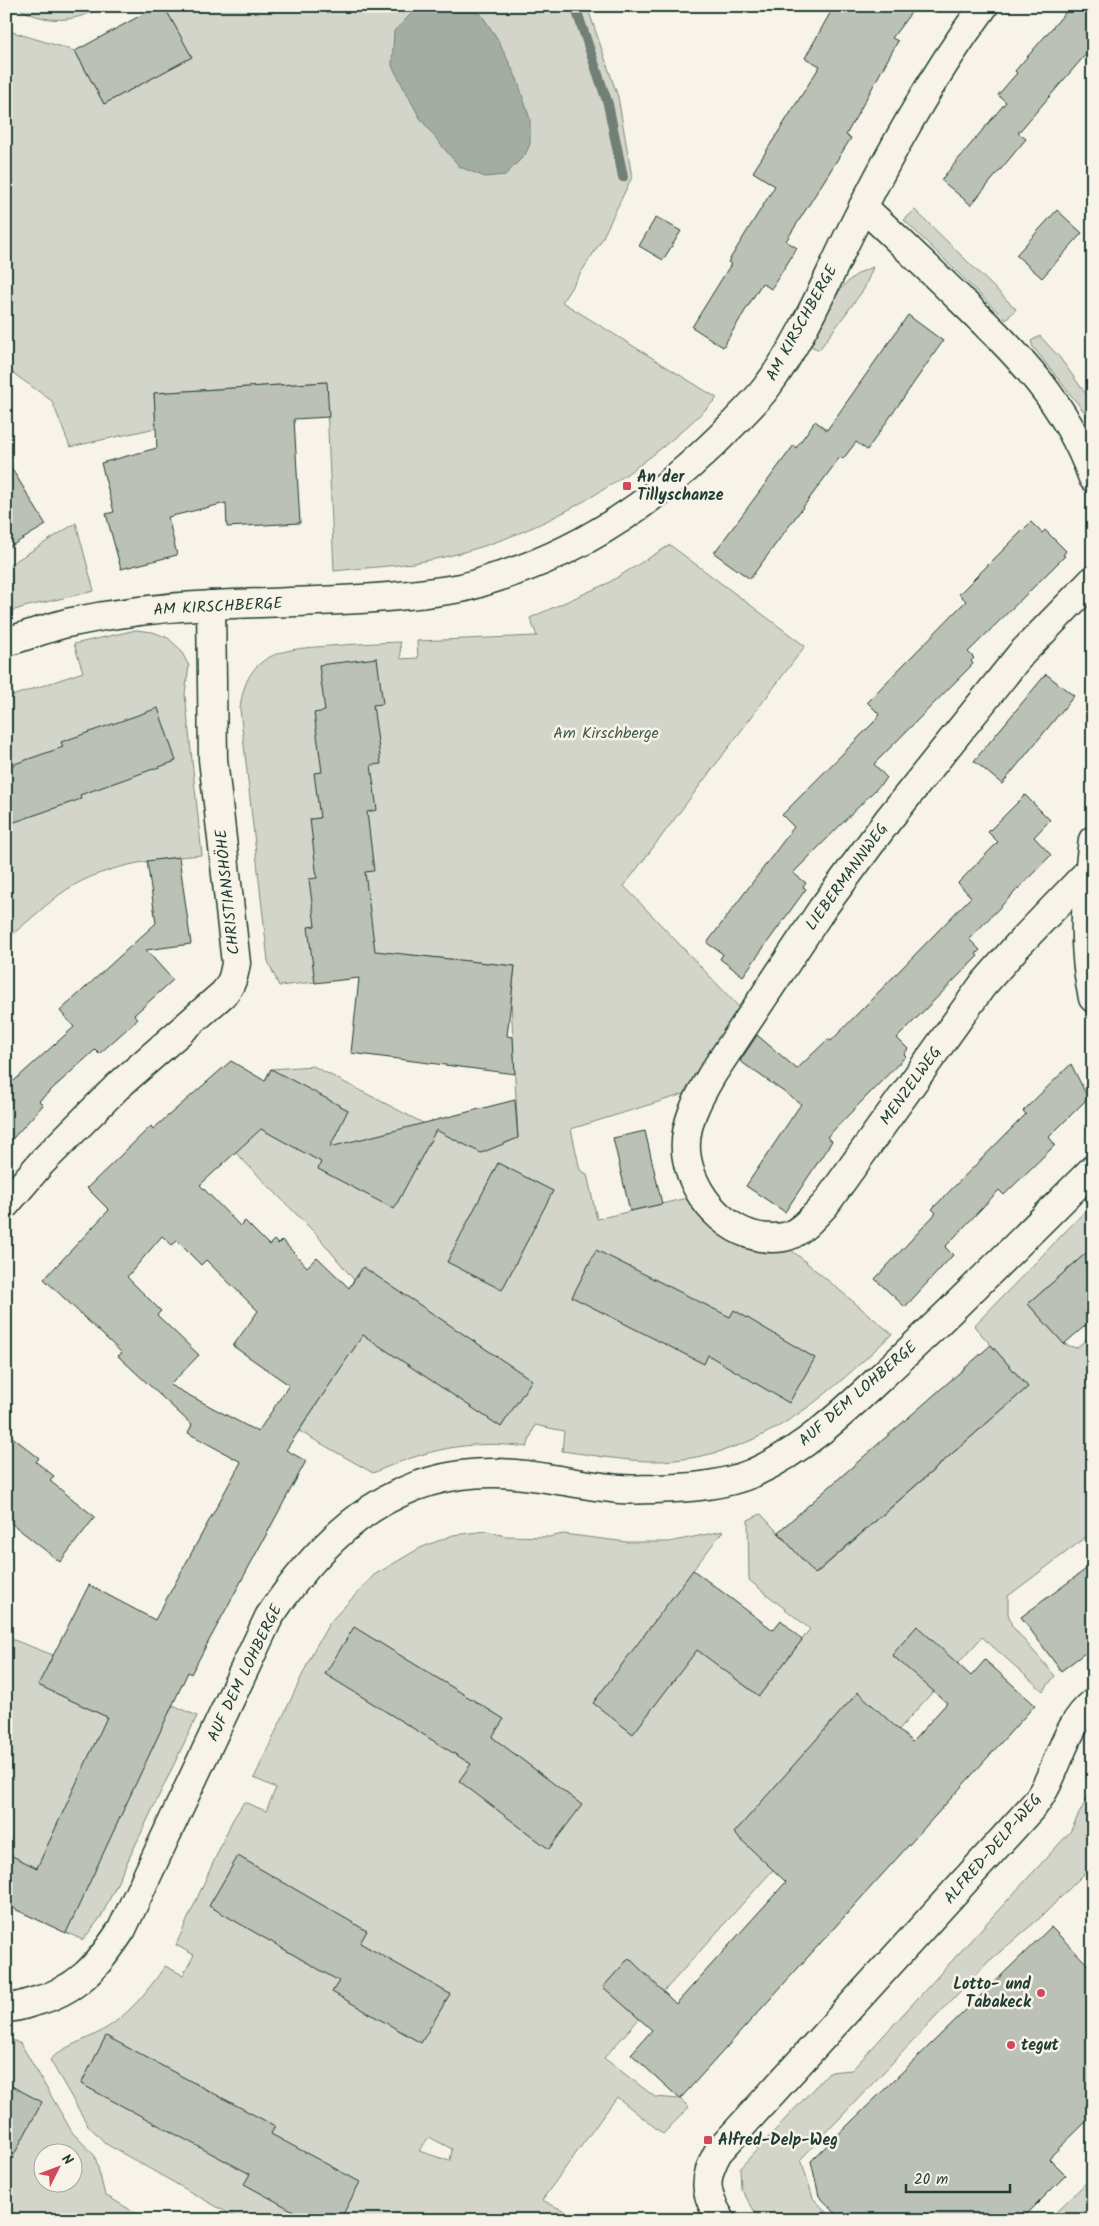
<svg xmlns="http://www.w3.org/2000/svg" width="1099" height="2226" font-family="Kalam,sans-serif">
<rect width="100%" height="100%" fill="#f7f3e8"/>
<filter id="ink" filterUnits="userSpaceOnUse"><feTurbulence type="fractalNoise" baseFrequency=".02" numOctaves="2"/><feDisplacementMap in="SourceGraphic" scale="10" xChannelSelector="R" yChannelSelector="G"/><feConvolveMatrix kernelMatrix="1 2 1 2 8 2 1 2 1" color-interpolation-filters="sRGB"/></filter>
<g filter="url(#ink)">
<g fill="#d3d5ca" stroke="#79897f" fill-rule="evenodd">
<path d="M 16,6 L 104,6 C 75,23 44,25 16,6 Z"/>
<path d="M 164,6 L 587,6 L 618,97 L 632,177 L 600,243 L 562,302 L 717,398 C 636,480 529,545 413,563 C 387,567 360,568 334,571 L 326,382 L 154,393 L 156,428 L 70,447 L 52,401 L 6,368 L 6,30 L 75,51 L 104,104 L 191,57 Z"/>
<polygon points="915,210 1016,309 1006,320 904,220"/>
<path d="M 873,267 L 864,289 L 819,350 L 811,346 C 827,313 836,279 873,267 Z"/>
<polygon points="1040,336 1060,358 1093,404 1093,423 1033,347 1031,341"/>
<polygon points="76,523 94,591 24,607 6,613 6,567"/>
<path d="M 670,545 L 805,646 L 624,886 L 739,1007 L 684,1094 L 571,1129 L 580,1170 L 587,1174 L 597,1219 L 687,1198 L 717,1233 L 734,1242 L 757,1247 L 789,1248 L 892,1334 C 822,1400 763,1456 661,1461 C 628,1462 594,1455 562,1451 L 564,1431 L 535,1425 L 527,1447 C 469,1439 425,1450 373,1473 L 299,1431 L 362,1335 L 332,1314 L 354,1280 L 317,1235 L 229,1146 L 271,1069 L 313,1066 L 423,1123 L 506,1143 L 518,1137 L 511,1001 L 515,966 L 411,955 L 369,976 L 279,986 L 268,961 L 240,709 C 246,652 282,649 330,646 C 353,644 376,643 400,642 L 401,659 L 418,658 L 417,641 L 537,636 L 530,618 L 608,583 Z"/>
<path d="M 136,630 L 153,632 L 168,638 L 180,649 L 189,666 L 185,694 L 202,855 C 154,859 99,865 59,895 C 41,909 24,925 6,940 L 6,698 L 83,672 L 74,644 Z"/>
<path d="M 1093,1203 L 1093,1247 L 1028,1304 L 1064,1344 L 1076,1348 L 1093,1334 L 1093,1532 L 1008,1596 L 1008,1613 L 1012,1626 L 1055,1676 L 1043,1691 L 982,1637 L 604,2058 L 655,2097 L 680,2099 L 689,2107 L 663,2134 L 617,2097 L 542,2200 L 583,2220 L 240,2220 L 106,2144 L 87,2124 L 50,2060 C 63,2046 84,2041 100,2032 C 127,2017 148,1991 165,1966 L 183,1975 L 194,1955 L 176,1945 L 232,1821 L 244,1802 L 266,1811 L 276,1788 L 254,1778 L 315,1648 L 330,1622 L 374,1575 L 420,1548 L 453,1535 L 487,1531 L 505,1536 L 549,1537 L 563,1534 L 627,1542 L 669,1542 L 723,1531 L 693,1570 L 735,1678 L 759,1696 L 810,1629 L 749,1580 L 748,1520 L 761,1514 L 816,1574 L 1028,1387 L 974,1326 ZM 429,2137 L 452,2149 L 450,2161 L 419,2151 Z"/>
<polygon points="6,1637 53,1655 39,1685 107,1717 169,1713 173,1705 197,1716 101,1917 83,1940 17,1910 30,1882 6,1853"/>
<polygon points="1093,1786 1093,1865 1041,1917 988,1962 801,2159 813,2198 834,2220 760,2220 741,2189 740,2168 829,2072 852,2070 1070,1832"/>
<path d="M 6,2037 L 21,2044 L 72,2132 L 95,2156 L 105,2195 L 148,2220 L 6,2220 ZM 42,2154 L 72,2154 L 72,2184 L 42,2184 Z"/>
<polygon points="1093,2176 1093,2220 1048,2220"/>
</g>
<polygon fill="#a4ada3" stroke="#6f8077" points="436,8 463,9 481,14 497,38 517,79 530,119 530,144 525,155 505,175 485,177 460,167 441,145 420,118 392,66 394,31 412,13"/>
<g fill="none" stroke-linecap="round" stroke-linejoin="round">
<polyline stroke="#6f8077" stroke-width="10" points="575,6 608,104 623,177"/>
</g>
<g fill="#bbc1b6" stroke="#1f3d34" fill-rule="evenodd">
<polygon points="158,6 164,6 192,57 104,104 75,51"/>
<polygon points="834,6 916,6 892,38 898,41 846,135 851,138 786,241 797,248 771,289 762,283 723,347 692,327 731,264 728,262 775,186 753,172 820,66 805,58"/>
<polygon points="1071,6 1093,6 1093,46 1018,133 1026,139 971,205 941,180 1006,102 998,95 1017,73 1015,71"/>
<polygon points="1057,210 1082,233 1042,278 1016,255"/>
<polygon points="656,217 681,231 663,260 639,246"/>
<polygon points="908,315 943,341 867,450 856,442 843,459 840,457 750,579 714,553 794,445 796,448 815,421 827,430"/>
<polygon points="327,382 329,417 294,419 300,523 227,527 226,503 168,517 177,555 121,569 106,514 114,512 101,463 157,448 154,393"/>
<polygon points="6,459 46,525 6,549"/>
<polygon points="1031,522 1042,533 1045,530 1066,551 1063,555 1065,556 968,652 974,658 971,661 973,664 874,764 887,778 793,873 806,883 803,887 806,889 743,976 720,959 723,954 707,943 794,827 782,815 876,720 879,714 867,702 966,601 959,594"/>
<polygon points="377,658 383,704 373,705 381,764 371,765 377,810 367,812 374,871 365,872 375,951 515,966 507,1036 513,1037 515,1074 351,1053 359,978 315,983 308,927 315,926 309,879 317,878 310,819 320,818 314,773 322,772 314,713 325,711 319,665"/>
<polygon points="1046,674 1074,696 1002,784 974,761"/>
<polygon points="158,708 176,761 80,795 81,799 6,825 6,767 63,747 61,742"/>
<polygon points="1025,795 1050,820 1034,837 1051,855 969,939 980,950 976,954 978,956 897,1038 908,1049 904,1054 906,1056 827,1137 832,1141 785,1212 746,1186 801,1104 740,1061 757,1035 797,1069 828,1039 831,1041 971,897 958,883 998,842 988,832"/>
<polygon points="179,857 191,944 146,950 173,980 134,1015 138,1019 99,1054 95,1050 39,1101 43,1105 6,1146 6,1088 74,1027 60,1011 156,923 147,861"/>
<path d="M 231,1061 L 265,1081 L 271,1069 L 348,1110 L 330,1147 L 515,1100 L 518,1138 L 481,1153 L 436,1130 L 394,1209 L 318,1169 L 321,1162 L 261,1129 L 200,1185 L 240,1226 L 245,1221 L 269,1245 L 274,1240 L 278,1244 L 282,1240 L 307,1267 L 317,1257 L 349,1288 L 363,1267 L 532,1380 L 501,1427 L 363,1335 L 286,1450 L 306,1461 L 191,1674 L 188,1672 L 66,1933 L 6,1905 L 6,1853 L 37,1868 L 107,1717 L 38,1685 L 89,1585 L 155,1620 L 241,1462 L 188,1433 L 192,1425 L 118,1356 L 122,1353 L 44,1279 L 109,1210 L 87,1188 L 151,1126 L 153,1129 ZM 162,1236 L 172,1245 L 177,1241 L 201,1265 L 206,1260 L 258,1311 L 233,1346 L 289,1385 L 258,1432 L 170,1385 L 199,1355 L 157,1315 L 161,1311 L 127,1277 Z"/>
<polygon points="1071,1064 1088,1098 1049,1137 1055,1145 1004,1195 999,1190 945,1247 953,1255 905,1307 875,1279 936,1213 932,1209 1026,1114 1023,1111"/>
<polygon points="645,1131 662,1204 630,1211 613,1138"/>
<polygon points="498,1163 553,1191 502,1290 447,1262"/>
<polygon points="1093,1247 1093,1319 1064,1344 1028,1304"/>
<polygon points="596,1250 730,1317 734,1310 815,1358 789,1403 708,1355 704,1364 572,1297"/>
<polygon points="991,1345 1028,1387 815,1574 778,1532"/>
<polygon points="6,1432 39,1458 36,1462 54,1476 50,1481 95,1517 60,1562 6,1519"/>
<polygon points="1093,1564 1093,1647 1061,1671 1021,1617"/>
<polygon points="693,1570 773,1630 781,1620 802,1640 759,1696 697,1650 633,1734 593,1703"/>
<polygon points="917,1626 971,1676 985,1660 1035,1705 680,2099 631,2054 652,2030 603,1987 629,1958 676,2004 786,1882 734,1833 858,1692 912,1742 947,1703 892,1655"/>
<polygon points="354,1627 504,1719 492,1737 582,1805 549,1849 459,1781 471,1764 325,1674"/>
<polygon points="238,1856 367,1931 360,1943 450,1994 421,2043 332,1992 339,1981 209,1906"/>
<polygon points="1051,1927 1093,1970 1093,2115 1049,2158 1066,2175 1021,2220 842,2220 819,2196 811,2161"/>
<polygon points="106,2036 275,2126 271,2134 360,2182 340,2220 310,2220 244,2184 250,2174 81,2084"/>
<polygon points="6,2083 42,2102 6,2170"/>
</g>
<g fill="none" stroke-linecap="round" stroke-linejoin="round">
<g stroke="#1f3d34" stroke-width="31">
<g id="minor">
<path d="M 863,207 C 897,238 930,270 963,302 C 1020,357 1065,401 1093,478"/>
<path d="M 6,642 C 26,636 47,628 67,623 C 114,613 165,607 213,605 C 296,601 379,602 461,588 C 476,585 490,579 504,575 C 594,546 671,489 736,421 C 746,410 757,400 766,388 C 800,343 823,288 848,237 C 888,156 930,79 984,6"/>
<path d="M 1093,840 C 1086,893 1081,946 1093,998"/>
<path d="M 1089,871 L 1018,945 L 982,986 L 825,1205 C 814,1216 800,1234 784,1237 C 736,1245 695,1202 687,1159 C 681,1128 698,1098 713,1073 L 822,909 L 888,820 L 1021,654 L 1093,580"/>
<path d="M 6,1204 L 42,1162 L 117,1087 L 223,994 C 232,985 234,975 236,963 L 213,759 L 211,605"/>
<path d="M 6,2008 C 15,2008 24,2005 33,2002 C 77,1991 98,1966 122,1929 L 269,1617 C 329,1528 401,1464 515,1474 C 550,1477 585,1486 620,1489 C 631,1490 643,1489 655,1489 C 688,1488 722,1486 753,1473 C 809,1448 852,1404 896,1363 C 963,1300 1028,1234 1093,1169"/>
<path d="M 721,2220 C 704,2193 703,2179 718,2152 L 1034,1805 C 1058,1775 1062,1728 1093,1703"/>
</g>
</g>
<use href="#minor" stroke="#f7f3e8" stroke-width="28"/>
</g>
</g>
<g fill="#d1495b" stroke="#f7f3e8" stroke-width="2">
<rect x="622" y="481" width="10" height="10" rx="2.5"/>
<circle cx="1041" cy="1993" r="5"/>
<circle cx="1011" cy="2045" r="5"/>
<rect x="703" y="2135" width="10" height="10" rx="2.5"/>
</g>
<g text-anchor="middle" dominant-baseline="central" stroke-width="5" stroke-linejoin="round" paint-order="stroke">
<g font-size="16" fill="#1f3d34" stroke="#f7f3e8">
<text transform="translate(802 323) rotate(-61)">AM KIRSCHBERGE</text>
<text transform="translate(218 607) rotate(-3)">AM KIRSCHBERGE</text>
<text transform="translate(847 877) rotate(-54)">LIEBERMANNWEG</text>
<text transform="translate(228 892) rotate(-96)">CHRISTIANSHÖHE</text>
<text transform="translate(911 1086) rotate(-54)">MENZELWEG</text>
<text transform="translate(858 1394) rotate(-41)">AUF DEM LOHBERGE</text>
<text transform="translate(245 1673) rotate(-64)">AUF DEM LOHBERGE</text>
<text transform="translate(993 1849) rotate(-49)">ALFRED-DELP-WEG</text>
</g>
<g font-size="16" font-weight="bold" fill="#1f3d34" stroke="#f7f3e8" text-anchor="start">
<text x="637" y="477">An der<tspan x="637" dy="18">Tillyschanze</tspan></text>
<text x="1031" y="1984" text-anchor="end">Lotto- und<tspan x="1031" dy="18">Tabakeck</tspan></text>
<text x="1021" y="2045">tegut</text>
<text x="718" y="2140">Alfred-Delp-Weg</text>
</g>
<g font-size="16" fill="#435b52" stroke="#f7f3e8">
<text x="606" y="733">Am Kirschberge</text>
</g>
</g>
<rect width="1099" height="2226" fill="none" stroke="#f7f3e8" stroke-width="25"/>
<rect x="12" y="12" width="1074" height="2201" fill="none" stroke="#1f3d34" stroke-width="2" filter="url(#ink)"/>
<g transform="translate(58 2168) rotate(48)"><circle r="24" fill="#f7f3e8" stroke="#a1aaa0"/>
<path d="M0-4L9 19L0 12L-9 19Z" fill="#d1495b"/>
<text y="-8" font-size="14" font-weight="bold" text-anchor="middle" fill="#1f3d34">N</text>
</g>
<path d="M906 2184v8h104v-8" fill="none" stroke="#1f3d34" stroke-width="2.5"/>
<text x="914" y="2184" font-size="15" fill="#1f3d34" stroke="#f7f3e8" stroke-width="4" paint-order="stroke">20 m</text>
</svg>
